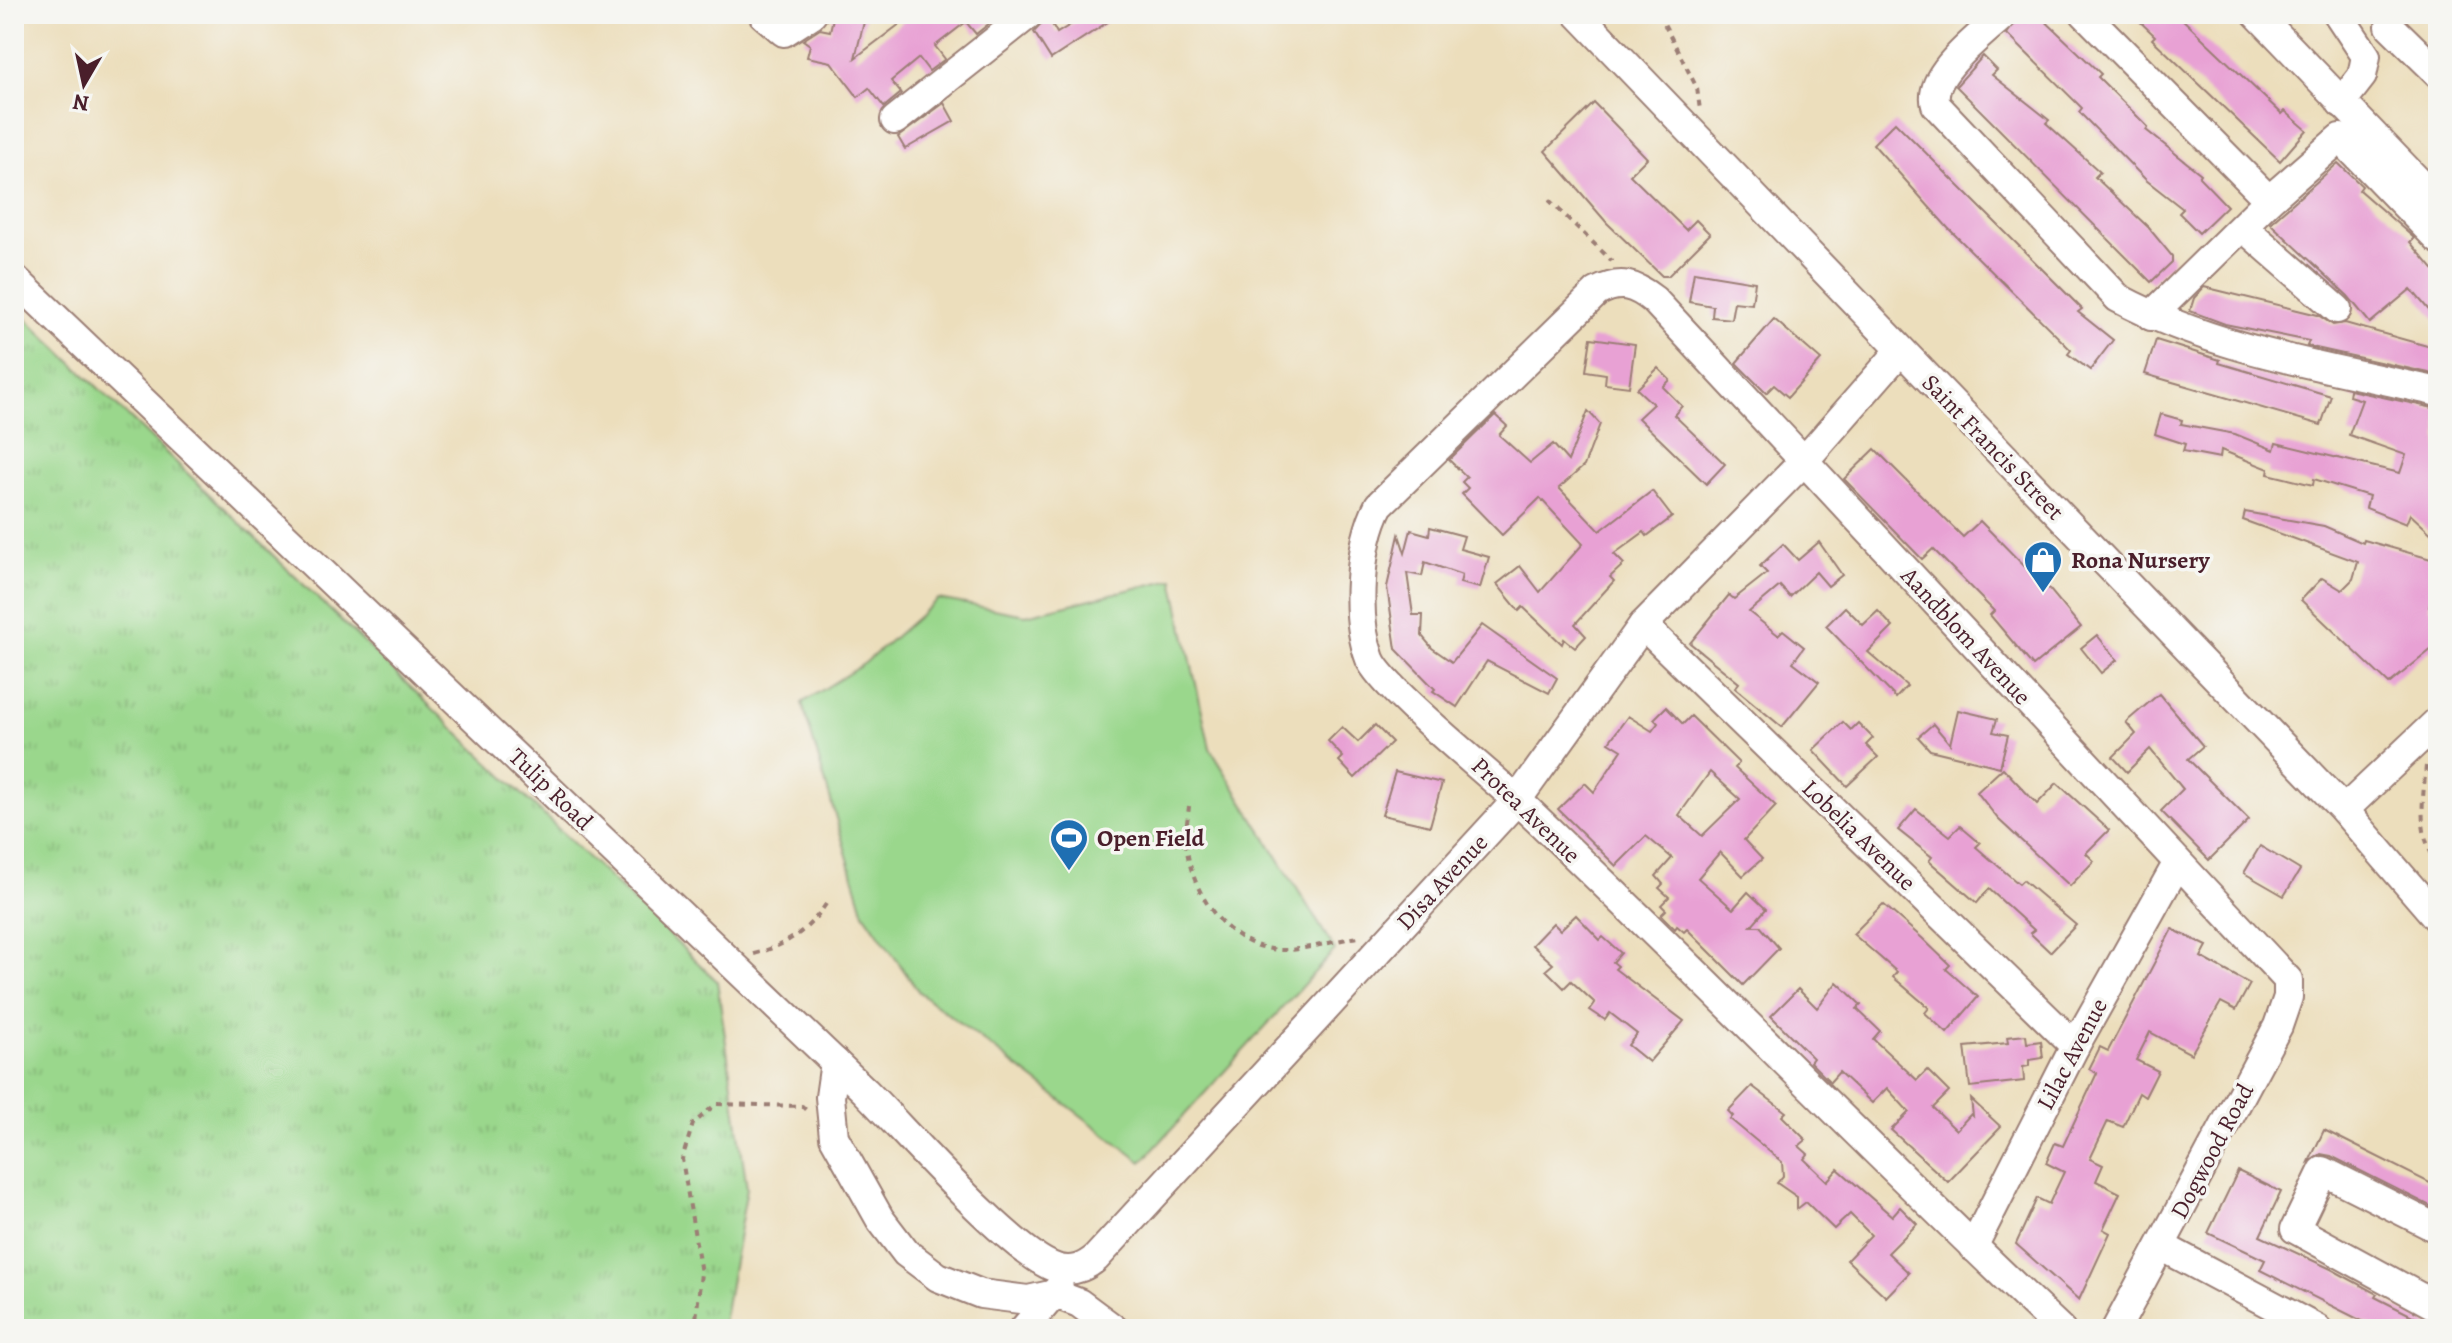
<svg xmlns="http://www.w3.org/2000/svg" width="2452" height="1343" font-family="Alegreya,serif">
<defs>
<pattern id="grass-tufts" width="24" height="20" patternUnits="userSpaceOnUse" patternTransform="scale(2)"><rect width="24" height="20" fill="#9ad78c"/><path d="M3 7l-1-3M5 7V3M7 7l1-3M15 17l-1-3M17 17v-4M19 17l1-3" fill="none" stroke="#86b879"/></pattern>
</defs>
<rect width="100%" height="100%" fill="#f6f6f2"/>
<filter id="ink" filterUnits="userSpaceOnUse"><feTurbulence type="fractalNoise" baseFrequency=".0125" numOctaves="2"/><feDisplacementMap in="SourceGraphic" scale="16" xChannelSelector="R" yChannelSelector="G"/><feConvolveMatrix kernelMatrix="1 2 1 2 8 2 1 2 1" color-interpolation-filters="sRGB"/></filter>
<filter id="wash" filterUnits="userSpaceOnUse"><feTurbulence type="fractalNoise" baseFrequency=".006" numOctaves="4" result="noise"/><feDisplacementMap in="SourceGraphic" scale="32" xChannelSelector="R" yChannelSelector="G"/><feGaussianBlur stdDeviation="1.8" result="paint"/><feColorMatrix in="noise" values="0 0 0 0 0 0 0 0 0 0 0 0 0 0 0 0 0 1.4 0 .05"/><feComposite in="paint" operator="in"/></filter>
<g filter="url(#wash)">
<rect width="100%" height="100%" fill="#ecdebc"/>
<polygon fill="url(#grass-tufts)" stroke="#727b5c" stroke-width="2" points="14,307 717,981 747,1188 722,1329 14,1329"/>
<polygon fill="#9ad78c" stroke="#727b5c" stroke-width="2" points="1173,579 1210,748 1335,950 1142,1162 919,992 864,913 802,703 865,663 938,599 1026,615"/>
<g id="blocks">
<g fill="#e8a1d4" fill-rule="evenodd">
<polygon points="834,14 866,14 855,58 913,14 1001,14 976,34 966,22 935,46 945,59 929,71 919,58 891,81 901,93 884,107 869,88 858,97 831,62 807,57 810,45 803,40 820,29 830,31"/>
<polygon points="1088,14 1120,14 1051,59 1034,32 1048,17 1057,33"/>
<polygon points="2021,14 2038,14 2101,74 2098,77 2148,127 2146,130 2201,174 2199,177 2227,206 2199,233 2179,213 2183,209 2146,180 2079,112 2082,108 2007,34"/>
<polygon points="2132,14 2177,14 2282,114 2285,111 2307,130 2280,161 2152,39 2155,36"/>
<polygon points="1983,56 1997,70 1992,75 2049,120 2046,123 2100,172 2095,177 2148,227 2172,256 2172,262 2151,282 1956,86"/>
<polygon points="944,103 954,121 905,149 898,137"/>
<polygon points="1594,103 1647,158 1630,175 1686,230 1696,220 1710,234 1668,276 1662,276 1607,223 1545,151"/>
<polygon points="1895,122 2082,309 2078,312 2113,340 2090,370 2068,354 2071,350 1948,228 1873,144"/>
<polygon points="2338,163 2362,186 2359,190 2414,238 2410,242 2438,275 2438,321 2411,289 2370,323 2348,296 2270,223"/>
<polygon points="1694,272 1755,282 1752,304 1734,302 1731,319 1712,317 1713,306 1689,302"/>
<polygon points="2204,287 2318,315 2333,325 2345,323 2438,349 2438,375 2307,346 2309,341 2225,324 2190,311 2194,298"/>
<polygon points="1774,319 1821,360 1788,397 1774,385 1766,393 1736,363"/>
<polygon points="1591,338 1635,344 1629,387 1605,384 1606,374 1586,371"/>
<polygon points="2156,340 2220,360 2219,363 2331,396 2321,425 2145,374"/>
<polygon points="1658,368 1670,380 1663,387 1682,406 1674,415 1725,464 1706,484 1638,418 1653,404 1637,389"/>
<polygon points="2350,390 2438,409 2438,540 2410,514 2406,524 2366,508 2369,496 2314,479 2313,485 2268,474 2269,469 2221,450 2220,458 2183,451 2185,444 2155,434 2161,414 2182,420 2181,424 2235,434 2274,450 2276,443 2400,473 2406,455 2349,435 2362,400 2349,396"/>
<polygon points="1588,411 1600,424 1584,466 1559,488 1600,531 1652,491 1672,517 1647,536 1644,532 1614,554 1624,564 1610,577 1614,581 1575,624 1586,636 1575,648 1564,639 1562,644 1523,607 1519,611 1497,584 1520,566 1540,592 1583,544 1540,498 1502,535 1462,494 1468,488 1462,482 1467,477 1449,460 1495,415 1507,426 1499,435 1530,463 1553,444 1568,461"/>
<polygon points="1875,449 1963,537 1980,521 2033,575 2036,573 2081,627 2033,666 1990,615 1994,611 1933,549 1922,559 1844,479"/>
<polygon points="2245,512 2324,526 2363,543 2364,540 2438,561 2438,576 2429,607 2438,615 2438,644 2389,684 2301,600 2322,578 2342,590 2353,579 2358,562 2243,520"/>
<polygon points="1430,527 1464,536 1460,549 1489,557 1480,588 1460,583 1462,575 1425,562 1422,576 1407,573 1413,615 1423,615 1422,636 1432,648 1452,662 1482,625 1557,678 1549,693 1487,661 1457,707 1433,691 1435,689 1396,649 1387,587 1399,535 1405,553 1411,530 1429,535"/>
<polygon points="1819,542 1842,575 1828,586 1816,572 1790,597 1780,586 1749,612 1778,635 1783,630 1804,647 1793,662 1819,682 1782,727 1735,688 1739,683 1690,643 1729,595 1734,599 1767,573 1760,566 1783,544 1798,560"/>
<polygon points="1845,607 1863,625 1878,611 1893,627 1868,652 1907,686 1896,698 1826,626"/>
<polygon points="2097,635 2117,660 2101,673 2081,648"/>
<polygon points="2159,694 2203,746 2188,759 2249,820 2209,860 2161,811 2183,789 2150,749 2127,772 2113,757 2136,734 2126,722"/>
<path d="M 1666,707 L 1683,724 L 1691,716 L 1739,763 L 1735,768 L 1776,806 L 1744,840 L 1762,859 L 1743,876 L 1720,852 L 1698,878 L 1733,909 L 1748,892 L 1766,909 L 1751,926 L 1760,926 L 1779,948 L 1743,985 L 1687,929 L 1684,932 L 1677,926 L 1675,929 L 1661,915 L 1666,910 L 1661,905 L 1669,897 L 1659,888 L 1663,884 L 1656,876 L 1672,858 L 1646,836 L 1616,866 L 1558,809 L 1585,783 L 1594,792 L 1622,750 L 1609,742 L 1628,716 L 1652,731 L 1658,723 L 1654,719 ZM 1710,772 L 1740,799 L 1702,836 L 1679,815 Z"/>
<polygon points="1958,710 1997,719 1993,732 2008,735 2000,767 1930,750 1918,737 1933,724 1950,744"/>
<polygon points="1843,722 1851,730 1858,723 1873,738 1866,745 1878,757 1847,786 1813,750"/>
<polygon points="1375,725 1392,742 1355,778 1339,761 1343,757 1328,741 1342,727 1358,742"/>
<polygon points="2003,768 2037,804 2057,783 2109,830 2086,853 2094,861 2070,886 1998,819 1977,792"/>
<polygon points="1395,772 1442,783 1430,826 1382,815"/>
<polygon points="1916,809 1950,836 1960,826 1980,843 1976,847 2019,884 2023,880 2076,925 2050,952 2030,933 2034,930 1989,889 1977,903 1929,861 1932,857 1898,830"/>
<polygon points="2260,846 2300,870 2284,896 2244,873"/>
<polygon points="1883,904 1922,938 1950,965 1946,969 1978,997 1947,1033 1925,1013 1929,1008 1893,977 1897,972 1853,934"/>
<polygon points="1576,915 1600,940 1603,937 1621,953 1613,962 1618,966 1615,969 1684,1021 1649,1062 1628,1045 1637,1034 1610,1013 1605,1020 1590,1010 1595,1003 1571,981 1564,988 1546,970 1553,964 1532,945 1553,923 1560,930"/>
<polygon points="2172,929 2207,946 2201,957 2250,984 2236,1010 2221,1002 2191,1054 2150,1032 2136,1060 2158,1071 2145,1097 2139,1093 2123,1127 2108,1121 2090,1159 2103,1165 2096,1181 2120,1193 2103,1229 2110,1233 2079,1300 2016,1244 2037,1198 2049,1204 2064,1172 2046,1163 2055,1143 2063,1146 2097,1073 2089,1069 2100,1047 2108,1051"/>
<polygon points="1837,982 1861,1005 1857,1009 1880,1031 1873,1039 1917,1080 1927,1070 1949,1092 1933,1108 1956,1130 1971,1114 1973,1116 1971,1099 2001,1127 1948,1182 1891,1130 1909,1112 1887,1088 1872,1103 1839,1072 1830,1082 1810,1062 1813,1058 1771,1016 1798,989 1817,1008"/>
<polygon points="2026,1035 2027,1043 2041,1041 2043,1058 2029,1060 2029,1066 2023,1067 2024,1081 1970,1087 1965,1047 2008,1043 2007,1037"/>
<polygon points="1752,1086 1786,1112 1782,1116 1806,1140 1799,1146 1808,1154 1804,1159 1827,1181 1838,1169 1892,1216 1900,1207 1917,1224 1888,1253 1909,1273 1886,1297 1847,1260 1871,1235 1850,1214 1834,1229 1806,1202 1797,1209 1797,1197 1777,1183 1783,1176 1782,1162 1730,1119 1733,1116 1728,1111"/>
<polygon points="2324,1130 2438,1187 2438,1210 2331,1156 2321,1154 2309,1162"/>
<polygon points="2238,1171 2281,1192 2260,1236 2331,1269 2377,1294 2375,1297 2438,1329 2382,1329 2364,1322 2260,1270 2265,1260 2208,1233"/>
</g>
</g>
</g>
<g filter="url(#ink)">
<use href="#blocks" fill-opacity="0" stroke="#9b7e74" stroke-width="2"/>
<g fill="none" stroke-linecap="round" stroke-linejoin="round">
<g stroke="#9b7e74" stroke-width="32">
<g id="minor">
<polyline points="763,14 784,32 812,14"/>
<polyline points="1578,14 2344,810 2438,919"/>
<path d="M 2004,14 C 1983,34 1926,75 1936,105 L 2118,298 C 2217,351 2330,367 2438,392"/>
<polyline points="2085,14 2269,200"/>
<polyline points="2257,14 2438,202"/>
<polyline points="2338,14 2366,56 2362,76 2341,103"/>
<polyline points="2390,26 2438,73"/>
<polyline points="895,120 1029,14"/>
<polyline points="2243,227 2337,309"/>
<path d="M 14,278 L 865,1091 C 904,1130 1011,1253 1056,1268 C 1072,1273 1084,1268 1096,1258 L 1517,800 L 1643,625 L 1804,461 L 1900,351"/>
<polyline points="2151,316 2269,200 2340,138 2438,239"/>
<polyline points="1643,625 2075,1046"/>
<polyline points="2344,810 2438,721"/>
<polyline points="835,1062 830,1097 834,1137 880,1219 906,1253 938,1277 981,1294 1028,1300 1055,1294 1079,1303 1114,1329"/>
<polyline points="2438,1229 2323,1171 2295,1229 2438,1307"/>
<polyline points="2161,1246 2317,1329"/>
<polyline points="1973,1247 2075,1046 2177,864"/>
<polyline points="1024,1329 1059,1288"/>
<path d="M 2060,1329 C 1876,1156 1701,974 1518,801 C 1490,774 1381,687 1370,659 C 1354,617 1359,543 1379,505 L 1597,292 C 1620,280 1634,284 1654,300 L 2288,980 L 2288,997 L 2278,1026 L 2116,1329"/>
</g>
</g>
<g stroke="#9b7e74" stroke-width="4" stroke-dasharray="6 6" stroke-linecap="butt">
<polyline points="1659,14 1697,88 1700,110"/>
<polyline points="1549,200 1612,261"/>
<path d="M 2426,766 C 2423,799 2416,836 2438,863"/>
<path d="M 1189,806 C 1188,818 1185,831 1186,843 C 1191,893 1226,947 1280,950 C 1305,951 1335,940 1359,937"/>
<path d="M 754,954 C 785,946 808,931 826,904"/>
<polyline points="695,1329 701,1273 682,1159 693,1124 716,1104 802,1106 809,1113"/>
<polyline points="785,1329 797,1329"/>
</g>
<use href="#minor" stroke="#fff" stroke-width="28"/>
</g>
</g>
<defs>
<g id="shop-pin" transform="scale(2)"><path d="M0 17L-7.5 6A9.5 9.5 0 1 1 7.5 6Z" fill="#1f6fb2" stroke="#f6f6f2"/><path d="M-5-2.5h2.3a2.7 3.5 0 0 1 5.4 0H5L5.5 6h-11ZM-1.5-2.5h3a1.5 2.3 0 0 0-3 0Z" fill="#fff"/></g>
<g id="stadium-pin" transform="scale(2)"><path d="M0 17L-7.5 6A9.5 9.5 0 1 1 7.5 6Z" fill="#1f6fb2" stroke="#f6f6f2"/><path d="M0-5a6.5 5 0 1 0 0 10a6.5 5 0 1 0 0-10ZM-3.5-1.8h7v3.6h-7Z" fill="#fff"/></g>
</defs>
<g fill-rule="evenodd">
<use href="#shop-pin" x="2043" y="560"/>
<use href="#stadium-pin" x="1069" y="838"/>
</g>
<g text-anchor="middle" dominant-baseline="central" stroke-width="7" stroke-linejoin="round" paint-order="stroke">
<g font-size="24" fill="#4a1f2b" stroke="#f6f6f2">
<text transform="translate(1993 447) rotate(46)">Saint Francis Street</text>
<text transform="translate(1966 636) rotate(47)">Aandblom Avenue</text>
<text transform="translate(551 789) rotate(44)">Tulip Road</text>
<text transform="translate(1526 810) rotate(44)">Protea Avenue</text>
<text transform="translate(1859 835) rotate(44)">Lobelia Avenue</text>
<text transform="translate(1442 882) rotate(-47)">Disa Avenue</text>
<text transform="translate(2072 1054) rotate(-62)">Lilac Avenue</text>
<text transform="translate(2212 1151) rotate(-62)">Dogwood Road</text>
</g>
<g font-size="24" font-weight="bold" fill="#4a1f2b" stroke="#f6f6f2" text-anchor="start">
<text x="2071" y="560">Rona Nursery</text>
<text x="1097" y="838">Open Field</text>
</g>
</g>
<rect width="2452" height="1343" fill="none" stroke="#f6f6f2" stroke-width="48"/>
<g transform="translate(84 84) rotate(189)" stroke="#f6f6f2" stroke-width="6" paint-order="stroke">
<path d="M0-6L14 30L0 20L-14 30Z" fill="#4a1f2b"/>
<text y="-12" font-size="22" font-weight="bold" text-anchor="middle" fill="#4a1f2b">N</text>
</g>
</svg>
